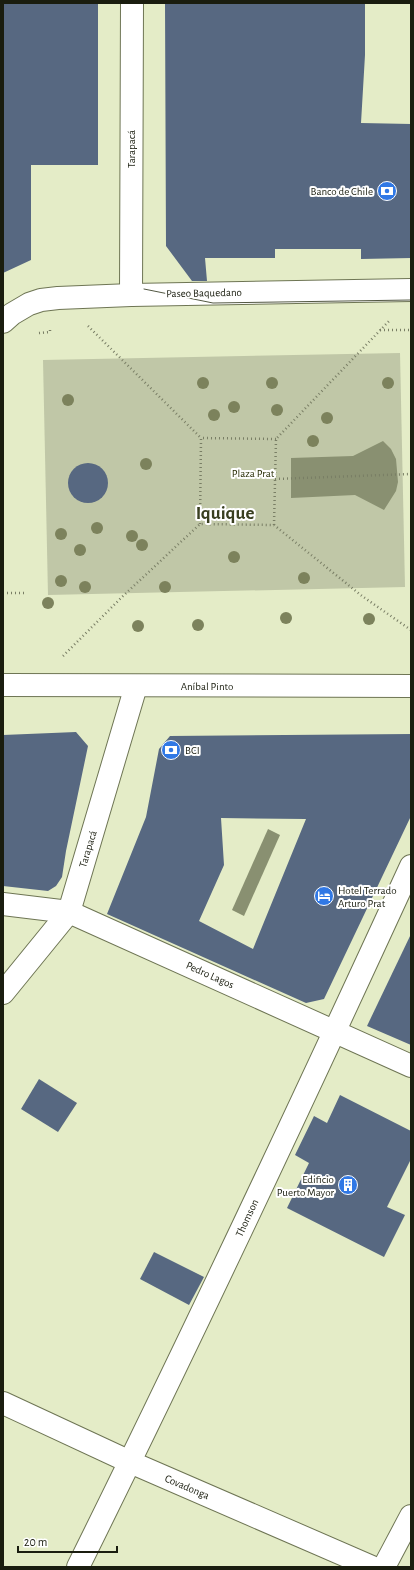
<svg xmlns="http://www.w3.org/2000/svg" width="414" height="1570" font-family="'Alegreya Sans',sans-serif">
<rect width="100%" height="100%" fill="#e4ecc7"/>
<polygon fill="#c0c7a7" points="400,353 405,587 48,595 43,360"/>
<g fill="#899071">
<polygon points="383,441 391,449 396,459 398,482 396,491 384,510 355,495 291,498 291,458 353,456"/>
<polygon points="268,829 280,835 244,916 232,910"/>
</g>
<g fill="#576881" fill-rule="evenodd">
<polygon points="3,3 98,3 98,165 31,165 31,260 3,273"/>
<polygon points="165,3 365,3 365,55 361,123 411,124 411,258 361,259 361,249 275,249 275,258 205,258 207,281 192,281 166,246"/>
<circle cx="88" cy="483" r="20"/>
<polygon points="76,732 88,746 66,851 62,877 56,886 48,891 3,886 3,735"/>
<path d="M 411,734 L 411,816 L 324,999 L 306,1003 L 107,914 L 146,817 L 159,749 L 170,736 ZM 221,818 L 306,819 L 253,949 L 199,921 L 224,865 Z"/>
<polygon points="411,934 411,1045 367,1026"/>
<polygon points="39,1079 77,1103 58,1132 21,1109"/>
<polygon points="340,1095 411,1131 411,1159 387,1207 405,1215 384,1257 287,1208 309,1163 295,1155 314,1116 327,1123"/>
<polygon points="154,1252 204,1277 189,1305 140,1279"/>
</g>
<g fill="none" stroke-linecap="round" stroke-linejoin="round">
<g stroke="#6e7554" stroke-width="24">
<g id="pedestrian">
<polyline points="131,295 132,3"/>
<polyline points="3,322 12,314 29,304 41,300 58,298 131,295 411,290"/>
</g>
</g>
<g stroke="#6e7554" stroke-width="24">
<g id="minor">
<polyline points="3,904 69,912 411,1066"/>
<polyline points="3,993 69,912 136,686"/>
<polyline points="3,1403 130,1462 372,1567"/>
<path d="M 78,1567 C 193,1335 303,1101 411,866"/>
<polyline points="384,1567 411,1516"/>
</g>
</g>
<g stroke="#6e7554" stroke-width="24">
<polyline id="tertiary" points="3,685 411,686"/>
</g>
<g stroke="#797e65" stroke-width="2.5" stroke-dasharray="1 3" stroke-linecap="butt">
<polyline points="88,326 201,438"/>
<polyline points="380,330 411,330"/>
<polyline points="39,333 50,332 50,327"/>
<polyline points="275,479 411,474"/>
<polyline points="200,524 201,438 276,439"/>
<polyline points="274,525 276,439 390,320"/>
<polyline points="3,593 24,593"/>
<polyline points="63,656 122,597 200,524 274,525 362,596 411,630"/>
</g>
<use href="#pedestrian" stroke="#fff" stroke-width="22"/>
<use href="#minor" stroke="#fff" stroke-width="22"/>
<use href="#tertiary" stroke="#fff" stroke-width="22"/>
<polyline stroke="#535843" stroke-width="1" points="144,289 213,303 411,300"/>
</g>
<g fill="#7c825c">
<circle cx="203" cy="383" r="6"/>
<circle cx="272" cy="383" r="6"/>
<circle cx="388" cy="383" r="6"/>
<circle cx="68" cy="400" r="6"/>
<circle cx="234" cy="407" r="6"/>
<circle cx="277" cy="410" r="6"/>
<circle cx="214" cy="415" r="6"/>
<circle cx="327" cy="418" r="6"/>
<circle cx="313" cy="441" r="6"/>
<circle cx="146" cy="464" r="6"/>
<circle cx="97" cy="528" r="6"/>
<circle cx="61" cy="534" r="6"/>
<circle cx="132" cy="536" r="6"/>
<circle cx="142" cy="545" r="6"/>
<circle cx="80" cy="550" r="6"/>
<circle cx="234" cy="557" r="6"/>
<circle cx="304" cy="578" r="6"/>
<circle cx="61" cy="581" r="6"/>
<circle cx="85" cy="587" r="6"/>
<circle cx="165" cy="587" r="6"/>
<circle cx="48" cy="603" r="6"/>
<circle cx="286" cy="618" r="6"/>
<circle cx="369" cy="619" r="6"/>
<circle cx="198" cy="625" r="6"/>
<circle cx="138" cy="626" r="6"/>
</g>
<defs>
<g id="bank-disc" transform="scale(1)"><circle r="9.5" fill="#3078e5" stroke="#fff"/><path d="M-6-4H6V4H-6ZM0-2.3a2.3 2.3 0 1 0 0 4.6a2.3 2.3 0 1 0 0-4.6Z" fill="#fff"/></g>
<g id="hotel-disc" transform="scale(1)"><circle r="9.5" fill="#3078e5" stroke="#fff"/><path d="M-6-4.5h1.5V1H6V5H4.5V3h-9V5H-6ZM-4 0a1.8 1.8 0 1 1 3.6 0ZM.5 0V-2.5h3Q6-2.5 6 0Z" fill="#fff"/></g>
<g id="building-disc" transform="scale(1)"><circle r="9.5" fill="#3078e5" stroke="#fff"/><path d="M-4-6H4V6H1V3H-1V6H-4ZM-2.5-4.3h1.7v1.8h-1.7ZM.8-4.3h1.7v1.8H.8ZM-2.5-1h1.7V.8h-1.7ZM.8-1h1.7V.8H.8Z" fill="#fff"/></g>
</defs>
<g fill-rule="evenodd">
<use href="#bank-disc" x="387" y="191"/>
<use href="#bank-disc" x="171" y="750"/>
<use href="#hotel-disc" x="324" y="896"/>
<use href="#building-disc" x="348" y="1185"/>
</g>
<g text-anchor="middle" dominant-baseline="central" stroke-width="4" stroke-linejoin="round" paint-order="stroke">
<g font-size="11" fill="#1a1d0f" stroke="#fff">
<text transform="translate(131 149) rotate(-90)">Tarapacá</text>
<text transform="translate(204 293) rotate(-1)">Paseo Baquedano</text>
<text x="207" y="686">Aníbal Pinto</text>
<text transform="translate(88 849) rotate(-73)">Tarapacá</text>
<text transform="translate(210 975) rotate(24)">Pedro Lagos</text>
<text transform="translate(247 1218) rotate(-65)">Thomson</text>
<text transform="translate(187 1487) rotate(23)">Covadonga</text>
</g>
<g font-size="11" fill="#1a1d0f" stroke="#fff" text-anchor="end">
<text x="373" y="191">Banco de Chile</text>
<text x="185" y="750" text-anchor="start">BCI</text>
<text x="338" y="890" text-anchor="start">Hotel Terrado<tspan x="338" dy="13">Arturo Prat</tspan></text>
<text x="334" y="1179">Edificio<tspan x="334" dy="13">Puerto Mayor</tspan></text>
</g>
<g font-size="11" fill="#272c04" stroke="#fff">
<text x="253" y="473">Plaza Prat</text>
</g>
<g font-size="19" font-weight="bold" fill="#393f20" stroke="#fff">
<text x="225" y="513">Iquique</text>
</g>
</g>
<rect width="414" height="1570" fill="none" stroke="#1a1d0f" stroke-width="8"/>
<path d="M18 1546v6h99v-6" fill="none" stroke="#1a1d0f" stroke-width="2"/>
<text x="24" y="1546" font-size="12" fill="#1a1d0f" stroke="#ffffff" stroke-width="3" paint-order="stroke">20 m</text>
</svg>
